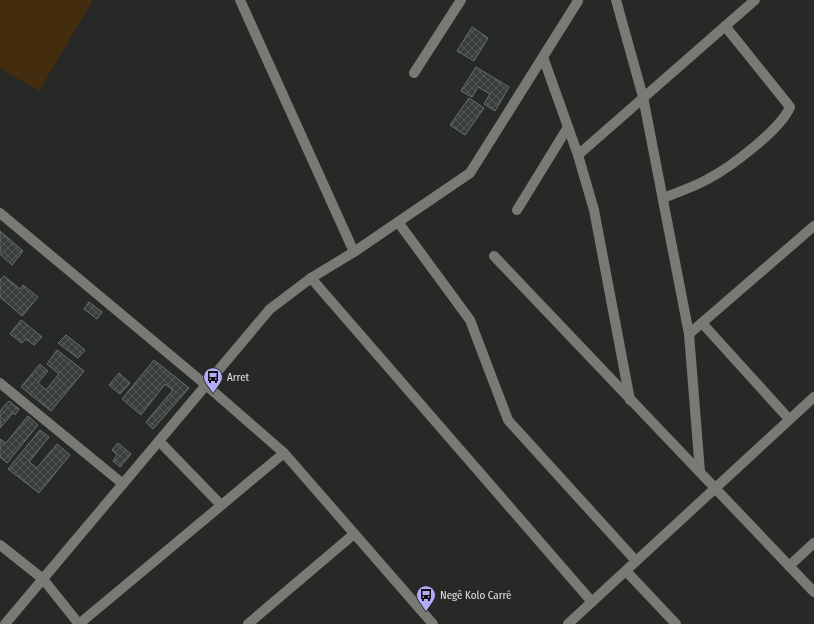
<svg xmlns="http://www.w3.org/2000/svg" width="814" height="624" font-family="'Fira Sans Condensed',sans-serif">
<defs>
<pattern id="building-cross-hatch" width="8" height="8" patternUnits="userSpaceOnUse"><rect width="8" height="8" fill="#393e3b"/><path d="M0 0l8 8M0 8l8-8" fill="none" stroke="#555a57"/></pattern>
</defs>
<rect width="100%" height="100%" fill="#262925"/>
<polygon fill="#442d0e" points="0,0 93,0 39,91 0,68"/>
<g fill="url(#building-cross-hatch)" stroke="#6a706d">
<polygon points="472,27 488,38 474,61 457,51"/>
<polygon points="476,67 509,87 495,111 484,104 490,94 478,87 472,97 461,91"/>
<polygon points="469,98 484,108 465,135 450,125"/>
<polygon points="0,231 23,251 12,265 0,254"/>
<polygon points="4,276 20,289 23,285 38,297 22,316 0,297 0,280"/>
<polygon points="89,302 102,312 97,319 84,309"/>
<polygon points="21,320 42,337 34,345 26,339 22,343 10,334"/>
<polygon points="66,335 85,350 78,358 58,343"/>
<polygon points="57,350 84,371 51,411 21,387 40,364 48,371 38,383 46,390 59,374 47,364"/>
<polygon points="154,360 189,388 153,429 146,422 173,390 165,384 141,415 122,399"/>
<polygon points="119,373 130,383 120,394 109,385"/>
<polygon points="9,401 19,409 15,415 13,413 0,428 0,411"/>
<polygon points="28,416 38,425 7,463 0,457 0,439 6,443"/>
<polygon points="40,430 49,437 29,462 37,468 57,444 70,455 39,493 8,469"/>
<polygon points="118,443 131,454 120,467 113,461 117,455 112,450"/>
</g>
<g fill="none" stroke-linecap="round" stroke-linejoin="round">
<g stroke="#777a75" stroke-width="10">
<polyline points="240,0 354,252"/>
<polyline points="616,0 643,97 689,334 700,472"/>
<polyline points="543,57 578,155 594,210 630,400"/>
<polyline points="414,73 461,0"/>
<polyline points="578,155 755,0"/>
<path d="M 663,198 C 678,192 694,187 708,179 C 731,167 781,129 790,107 L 725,26"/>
<polyline points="517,210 568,127"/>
<polyline points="398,222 470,320 508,420 636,561"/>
<polyline points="494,256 814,592"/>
<polyline points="311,278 592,602"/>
<polyline points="702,323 789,419"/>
<polyline points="689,334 814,226"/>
<polyline points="0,383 123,484"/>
<polyline points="159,441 221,505"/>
<polyline points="0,545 43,579 79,624"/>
<polyline points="789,566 814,543"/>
<polyline points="626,571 676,624"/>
<polyline points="5,624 270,309 311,278 354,252 470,173 578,1 577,0"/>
<polyline points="79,624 284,453"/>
<polyline points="248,624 354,534"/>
<polyline points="568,624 814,397"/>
</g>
<polyline stroke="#777a75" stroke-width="10" points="0,213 206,385 284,453 433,624"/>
</g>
<defs>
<g id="bus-pin" transform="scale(1)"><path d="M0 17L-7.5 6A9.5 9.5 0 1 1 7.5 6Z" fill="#b4acf9" stroke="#262925"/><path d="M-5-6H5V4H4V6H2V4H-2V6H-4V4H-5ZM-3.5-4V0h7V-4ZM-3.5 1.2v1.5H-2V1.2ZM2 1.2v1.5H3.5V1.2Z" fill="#111"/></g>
</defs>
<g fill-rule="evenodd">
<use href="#bus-pin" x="213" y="377"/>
<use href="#bus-pin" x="426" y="595"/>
</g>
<g text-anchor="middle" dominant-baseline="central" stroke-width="4" stroke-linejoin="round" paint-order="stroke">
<g font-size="11" fill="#e1e3e0" stroke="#262925" text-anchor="start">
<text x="227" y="377">Arret</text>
<text x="440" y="595">Negê Kolo Carré</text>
</g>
</g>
</svg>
